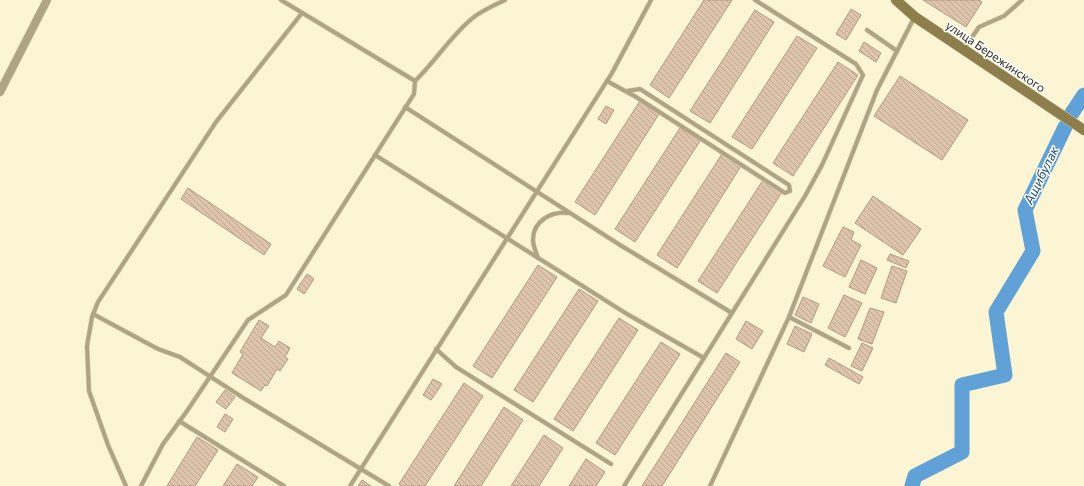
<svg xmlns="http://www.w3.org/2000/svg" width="1084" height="486" font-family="Commissioner,sans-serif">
<defs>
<pattern id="building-back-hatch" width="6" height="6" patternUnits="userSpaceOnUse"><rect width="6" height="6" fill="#ddc4aa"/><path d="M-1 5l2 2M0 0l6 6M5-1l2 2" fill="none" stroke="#bea992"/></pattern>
</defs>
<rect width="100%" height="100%" fill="#fcf5d3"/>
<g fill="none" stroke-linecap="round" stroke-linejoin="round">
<g stroke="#60a2d8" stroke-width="15">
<polyline points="1072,113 1084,95"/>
<polyline points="912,486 915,476 962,452 962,385 1005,375 996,312 1033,251 1025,210 1065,127"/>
</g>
</g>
<g fill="url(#building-back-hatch)" stroke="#b19a81">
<polygon points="704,0 732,0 669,98 650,85"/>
<polygon points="923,0 979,0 982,2 966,27"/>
<polygon points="851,9 861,15 846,40 836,34"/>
<polygon points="755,10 774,22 710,123 690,111"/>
<polygon points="797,36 817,48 752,149 732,137"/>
<polygon points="864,42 881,53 876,62 859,51"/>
<polygon points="838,62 858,75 793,176 773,163"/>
<polygon points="900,76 968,120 942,160 874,116"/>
<polygon points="640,101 659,114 595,215 575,202"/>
<polygon points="606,106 614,110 606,124 598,119"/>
<polygon points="680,128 700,141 635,242 615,229"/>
<polygon points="722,154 741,166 677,268 657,255"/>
<polygon points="763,180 782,192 717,293 698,281"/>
<polygon points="188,188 271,244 264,255 181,199"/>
<polygon points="873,196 921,229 903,255 855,223"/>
<polygon points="843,227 854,232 851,240 861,245 845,277 823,266"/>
<polygon points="890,254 909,261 906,268 887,260"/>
<polygon points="861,260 877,268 865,294 849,287"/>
<polygon points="538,265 557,277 492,378 473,366"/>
<polygon points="892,266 907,271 896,303 881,298"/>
<polygon points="307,274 314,279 304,294 297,289"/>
<polygon points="579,289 598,301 533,402 514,390"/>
<polygon points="844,295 862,303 845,337 828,328"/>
<polygon points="803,297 819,304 811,323 795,315"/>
<polygon points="870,308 884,312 872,344 858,339"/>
<polygon points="619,318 638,330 573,431 554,419"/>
<polygon points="259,320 269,326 261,338 275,347 279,341 290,348 285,357 288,359 280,371 277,369 267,386 265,385 261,391 232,373 243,354 240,352"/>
<polygon points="746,321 763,331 752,349 736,339"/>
<polygon points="795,326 812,334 804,352 787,344"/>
<polygon points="661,342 680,354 615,455 596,443"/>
<polygon points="862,343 873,348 862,371 851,366"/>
<polygon points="726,353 740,362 662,486 642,486"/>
<polygon points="829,358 863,377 859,384 825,365"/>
<polygon points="433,379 442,384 431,400 423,395"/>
<polygon points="464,383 483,396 425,486 402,486 399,484"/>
<polygon points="225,390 235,397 226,409 216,402"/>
<polygon points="504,407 523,420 481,486 454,486"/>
<polygon points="225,414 233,419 225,432 217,427"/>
<polygon points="544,435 563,448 539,486 511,486"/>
<polygon points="197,437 218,450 195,486 167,486"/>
<polygon points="586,459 605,472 596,486 569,486"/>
<polygon points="237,464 258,477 252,486 223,486"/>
<polygon points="362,480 371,486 358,486"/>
</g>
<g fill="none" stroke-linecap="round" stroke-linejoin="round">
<g stroke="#d7d1b3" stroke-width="5">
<g id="service">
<path d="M 281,0 L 415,81 C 436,61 451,35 474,17 C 483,10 495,5 505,0"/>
<polyline points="867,30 897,51"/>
<polyline points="963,50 979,27 1004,16 1022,0"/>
<polyline points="607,81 636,97 785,193 790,191 789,185 640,89 627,91"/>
<polyline points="405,107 620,245 732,313"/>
<polyline points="375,155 627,314 704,358"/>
<path d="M 538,258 C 536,252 533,246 533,240 C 533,221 551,211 568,213"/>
<polyline points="93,314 158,349 180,357 245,399 389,486"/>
<polyline points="789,317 849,348"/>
<polyline points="436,349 456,367 611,464"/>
<polyline points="179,421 284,486"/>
<polyline points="126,486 108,445 89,391 87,346 92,317 98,302 216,122 302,13"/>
<polyline points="141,486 163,444 187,411 248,320 286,295 414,94 415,81"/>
<polyline points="350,486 612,73 651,0"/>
<polyline points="624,486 805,196 822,165 863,75 856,64 755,0"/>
<polyline points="710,486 789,317 877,90 914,18"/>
</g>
</g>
<g stroke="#d7d1b3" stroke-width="9">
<polyline id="minor" points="0,92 47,0"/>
</g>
<g stroke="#d7d1b3" stroke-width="11">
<polyline id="secondary" points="896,0 915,17 1084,130"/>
</g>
<use href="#service" stroke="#afa584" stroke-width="4"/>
<use href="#minor" stroke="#afa584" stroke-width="8"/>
<use href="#secondary" stroke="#8e7e4c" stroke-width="10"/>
</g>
<g text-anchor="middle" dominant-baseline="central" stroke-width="3" stroke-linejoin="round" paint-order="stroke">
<g font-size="12" fill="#2f2c1f" stroke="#fff">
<text transform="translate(996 56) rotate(34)">улица Бережинского</text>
</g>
<g font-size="13" font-style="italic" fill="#194a6f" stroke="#fff">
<text transform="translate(1041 175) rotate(-64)">Ащибулак</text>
</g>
</g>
</svg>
